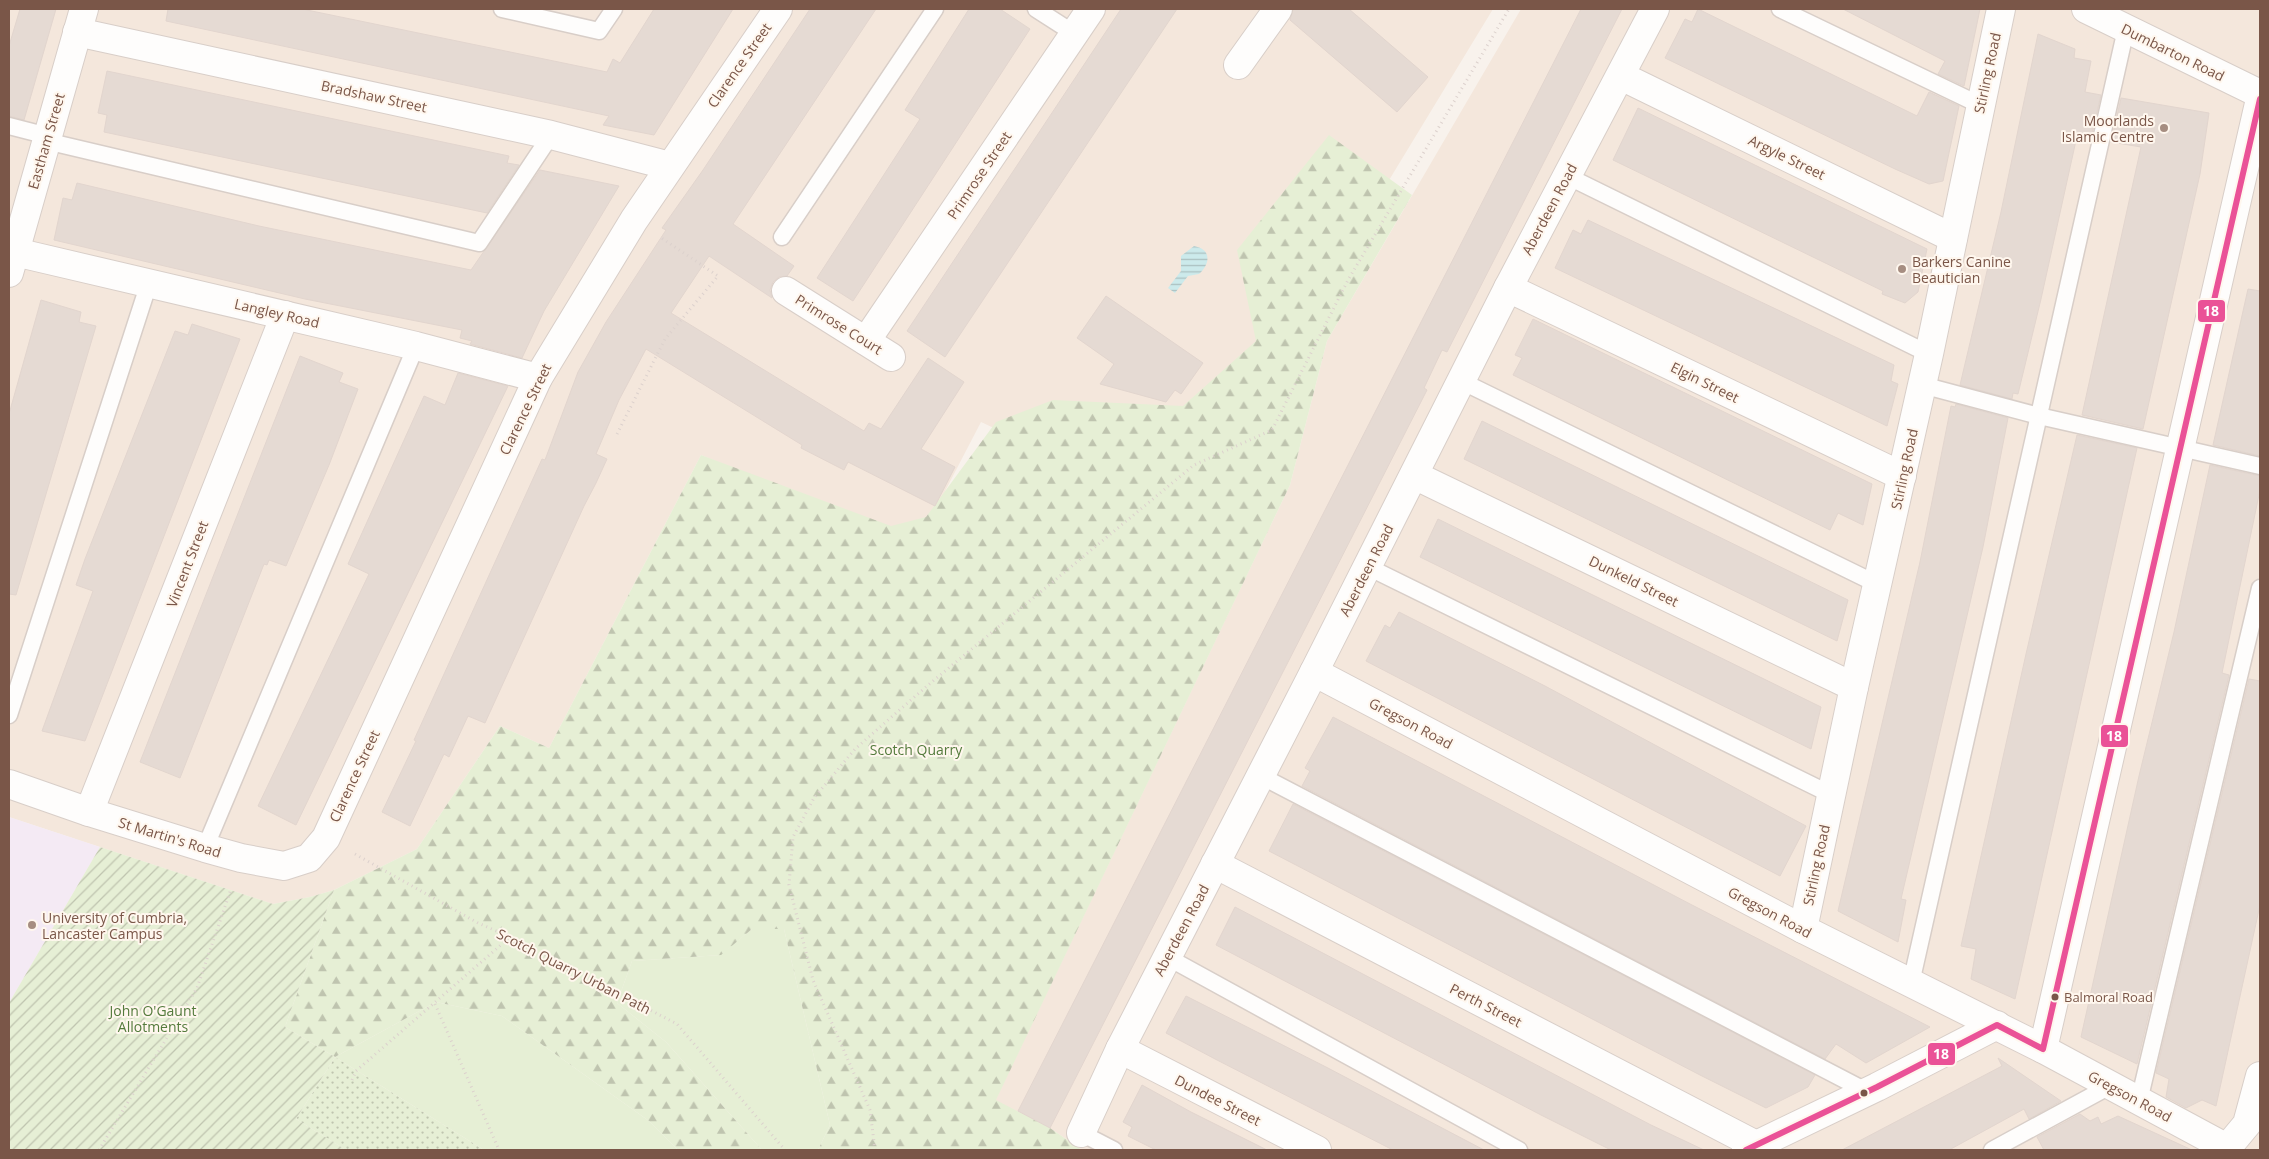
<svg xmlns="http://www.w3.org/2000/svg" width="2269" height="1159" font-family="'Open Sans',sans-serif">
<defs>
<pattern id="forest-firs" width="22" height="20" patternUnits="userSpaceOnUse" patternTransform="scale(1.25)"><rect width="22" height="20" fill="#e6efd5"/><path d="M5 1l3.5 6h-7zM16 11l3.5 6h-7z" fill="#bfc4af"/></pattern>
<pattern id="park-dots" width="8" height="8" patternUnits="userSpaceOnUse" patternTransform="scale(1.25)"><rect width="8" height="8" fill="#e6efd5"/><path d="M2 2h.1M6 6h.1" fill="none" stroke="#bfc4af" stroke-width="1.8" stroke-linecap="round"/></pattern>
<pattern id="garden-furrows" width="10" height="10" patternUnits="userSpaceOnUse" patternTransform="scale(1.25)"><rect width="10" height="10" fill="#e6efd5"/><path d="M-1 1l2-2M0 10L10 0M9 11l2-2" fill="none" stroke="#bfc4af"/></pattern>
<pattern id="water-rules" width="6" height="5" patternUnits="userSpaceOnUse" patternTransform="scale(1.25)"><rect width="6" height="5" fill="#cceaeb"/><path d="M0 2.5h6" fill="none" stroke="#abc0c0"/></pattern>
</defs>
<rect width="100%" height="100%" fill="#f8f2ec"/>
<g fill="#f4e7dc">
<polygon points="9,9 1493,9 1332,274 1262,423 1041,450 981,422 917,545 701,455 549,748 500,726 417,849 334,890 310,897 273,904 9,817"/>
<polygon points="1521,9 2260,9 2260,1150 1082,1150 1050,1128 995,1101 1290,485 1327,341"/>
</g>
<polygon fill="#f4eaf4" points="9,817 100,847 9,1003"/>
<g fill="#e6efd5">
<polygon points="752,929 784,929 830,1125 818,1150 762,1150 666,1042 617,1003 632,961 720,955"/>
<polygon points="436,1002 502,1016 649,1121 678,1150 484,1150 335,1057"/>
</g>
<polygon fill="url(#forest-firs)" points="1329,135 1412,195 1327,341 1290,485 996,1100 1050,1128 1082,1150 818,1150 830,1125 784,929 752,929 721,955 632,961 617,1003 666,1042 762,1150 678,1150 649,1121 502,1016 436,1002 335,1057 285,1027 334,890 417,849 500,726 549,748 701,455 891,526 926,517 996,422 1053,400 1183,406 1256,341 1237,250"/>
<polygon fill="url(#park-dots)" points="335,1057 484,1150 346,1150 296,1119"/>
<polygon fill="url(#garden-furrows)" points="100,847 273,904 310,897 334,890 285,1027 335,1057 296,1119 346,1150 9,1150 9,1003"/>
<path fill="url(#water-rules)" d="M 1194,246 C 1211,249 1211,263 1199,274 L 1188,276 L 1175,293 L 1168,288 L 1181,271 L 1181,256 Z"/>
<g fill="#e5dad3" stroke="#e2d5ce">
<polygon points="20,9 56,9 24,120 9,116 9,46"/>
<polygon points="168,9 302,9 607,72 613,59 620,63 654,9 733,9 654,135 603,125 609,116 166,21"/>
<polygon points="810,9 876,9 733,224 794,266 787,276 779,277 773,282 770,290 772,298 709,256 671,313 864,431 869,423 881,429 928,358 964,382 921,449 955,467 935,506 848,462 844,470 801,448 802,445 646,349 619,400 596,454 607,459 596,483 584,506 485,723 468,716 449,757 444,754 410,826 382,812 416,741 414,740 542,459 545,460 578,372 606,322 666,230 662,228 703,170"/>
<polygon points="969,9 1000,9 1030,29 853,301 817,278 920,119 905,110"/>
<polygon points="1121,9 1177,9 945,357 907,331"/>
<polygon points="1293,9 1349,9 1428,77 1397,112 1290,20"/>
<polygon points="1581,9 1622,9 1447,352 1442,350 1424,388 1427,390 1050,1128 1018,1111"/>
<polygon points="1698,9 1917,116 1929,92 1959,106 1943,181 1929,184 1895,169 1665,58 1685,19 1692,22"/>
<polygon points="1843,9 1980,9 1964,86 1938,74 1945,61"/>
<polygon points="2038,34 2075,49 2074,58 2091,61 2085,92 2101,95 2091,138 2077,136 2041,299 2018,394 2013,393 2012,399 1960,385 2001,212"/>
<polygon points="107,71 509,156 507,163 519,165 487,213 104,132 107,115 98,113"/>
<polygon points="2121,98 2209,113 2200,174 2143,429 2082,415 2141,147 2111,142"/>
<polygon points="1638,108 1927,249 1918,292 1905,303 1882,294 1883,291 1613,160"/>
<polygon points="540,170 619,186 544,311 522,358 470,344 472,341 460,338 462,330 305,299 54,240 63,198 72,200 77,183 259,226 471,270"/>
<polygon points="1588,220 1894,365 1891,381 1898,384 1887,426 1555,268 1573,230 1581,234"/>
<polygon points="2248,289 2260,291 2260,456 2213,445"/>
<polygon points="1106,296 1203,363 1181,394 1175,390 1166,402 1100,384 1114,364 1077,338"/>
<polygon points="41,300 81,312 79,322 96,326 16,595 9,594 9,414"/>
<polygon points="1533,319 1872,484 1863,525 1838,513 1830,530 1513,375 1522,358 1515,355"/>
<polygon points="192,324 240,339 85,741 42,731 93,591 76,585 85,559 175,331 188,335"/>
<polygon points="300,356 343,373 339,382 358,389 329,465 286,566 269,560 267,565 264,564 180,778 140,762"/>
<polygon points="458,373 508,386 296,825 258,806 369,574 348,564 424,396 445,405"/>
<polygon points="1956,404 2008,418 1983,547 1901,899 1906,900 1898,942 1838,911 1920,562 1951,406 1955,407"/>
<polygon points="1482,421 1848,600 1837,641 1464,459"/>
<polygon points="2077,435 2137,448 2015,999 1971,979 1976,949 1961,946 2026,654"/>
<polygon points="2210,465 2260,476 2260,490 2222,673 2229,675 2137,1064 2081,1037 2139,776 2174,632"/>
<polygon points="1438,519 1821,707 1811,749 1420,557"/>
<polygon points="1399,612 1545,686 1806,826 1780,876 1366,661 1385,625 1390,628"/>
<polygon points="2249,679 2260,681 2260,905 2216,1106 2202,1100 2186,1108 2166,1097 2169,1079 2156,1073"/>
<polygon points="1333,717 1692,905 1930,1027 1866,1063 1836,1044 1825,1059 1302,786 1310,771 1305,768"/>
<polygon points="1293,804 1815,1075 1808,1087 1766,1108 1700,1075 1269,851"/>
<polygon points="1235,907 1651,1125 1704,1150 1611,1150 1541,1115 1216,945"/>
<polygon points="1186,996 1326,1067 1484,1150 1393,1150 1217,1060 1166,1033"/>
<polygon points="1998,1058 2061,1101 2029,1119 2024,1109 1949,1150 1842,1150 2002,1066"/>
<polygon points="1142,1085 1191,1112 1267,1150 1156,1150 1128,1136 1132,1127 1123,1122"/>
<polygon points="2080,1114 2090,1121 2098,1117 2101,1124 2118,1116 2192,1150 2044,1150 2037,1137"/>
</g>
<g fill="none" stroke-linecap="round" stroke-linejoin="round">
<g stroke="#d8cec8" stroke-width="19">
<g id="lane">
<polyline points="502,9 599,31 614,9"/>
<polyline points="1036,9 1075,34"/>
<polyline points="1780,9 1980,105"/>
<polyline points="9,126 48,136"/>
<polyline points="46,141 479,243 551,135"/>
<polyline points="1567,176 1929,354"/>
<polyline points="782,237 935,9"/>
<polyline points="1461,381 1879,585"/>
<polyline points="1922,385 2039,416 2260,466"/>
<polyline points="1368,567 1832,795"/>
<polyline points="9,715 149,283"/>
<polyline points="1261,776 1868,1092"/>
<polyline points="205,848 416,346"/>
<polyline points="1167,957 1519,1150"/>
<polyline points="1911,983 2126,29"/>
<polyline points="2139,1101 2260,588"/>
<polyline points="1081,1133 1114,1150"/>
<polyline points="1992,1150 2110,1086"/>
</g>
</g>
<g stroke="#d8cec8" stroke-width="30">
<g id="street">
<polyline points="2086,9 2260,94"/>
<polyline points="77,32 551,135 670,166"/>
<polyline points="1238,65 1278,9"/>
<polyline points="1621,76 1953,238"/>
<polyline points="15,252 416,346 538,378"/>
<polyline points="9,273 84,9"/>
<polyline points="1508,288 1902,476"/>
<polyline points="786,291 891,357"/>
<polyline points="866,341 1091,9"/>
<polyline points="1414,475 1854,687"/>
<polyline points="1314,672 1803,929 2043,1049 2227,1148"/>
<polyline points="9,784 89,812 205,848 241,858 284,866 309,858 326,838 538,378 634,220 778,9"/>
<polyline points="89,812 285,315"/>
<polyline points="1215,864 1756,1145"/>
<polyline points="1803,929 1854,687 1929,354 2001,9"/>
<polyline points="1120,1049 1317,1150"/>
<polyline points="2043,1049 2260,99"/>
<polyline points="1081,1133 1120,1049 1314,672 1508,288 1655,9"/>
<polyline points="1746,1150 1877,1087 1997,1025"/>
<polyline points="2222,1150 2227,1148 2247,1124 2260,1076"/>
</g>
</g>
<g stroke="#dcd1cd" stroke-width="3" stroke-dasharray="1 4" stroke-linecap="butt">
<polyline points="617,434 665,339 718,276 660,237"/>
<polyline points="355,854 478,923 510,937 677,1024 785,1150"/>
<polyline points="435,1004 499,1150"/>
<polyline points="352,1080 356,1071 510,937"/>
<polyline points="99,1150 197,988 231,889"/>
<polyline points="875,1150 870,1110 813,980 789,885 793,837 814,798 855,749 927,686 1194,465 1272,430 1348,280 1509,9"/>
</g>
<use href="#lane" stroke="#fefdfc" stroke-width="16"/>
<use href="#street" stroke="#fefdfc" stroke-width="28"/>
<g stroke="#fff7ee" stroke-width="10">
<polyline id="bus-1" points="1746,1150 1877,1087 1997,1025 2043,1049 2260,99"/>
</g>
<use href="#bus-1" stroke="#ea5297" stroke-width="6"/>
</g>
<g fill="#a68d81" stroke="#fff7ee" stroke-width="2">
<circle cx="2164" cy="128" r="5"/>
<circle cx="1902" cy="269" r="5"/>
<circle cx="32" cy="925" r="5"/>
</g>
<g fill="#7a5648" stroke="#fff7ee" stroke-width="2">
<circle cx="2055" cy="997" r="4.5"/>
<circle cx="1864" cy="1093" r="4.5"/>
</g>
<g text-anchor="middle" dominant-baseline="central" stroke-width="4" stroke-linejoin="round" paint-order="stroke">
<g font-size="13" fill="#7a5648" stroke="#fff7ee" text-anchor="start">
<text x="2064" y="997">Balmoral Road</text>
</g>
<g font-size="14" fill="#7a5648" stroke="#fff7ee">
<text transform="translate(2173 52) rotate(26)">Dumbarton Road</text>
<text transform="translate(739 65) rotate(-55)">Clarence Street</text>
<text transform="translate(1987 73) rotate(-78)">Stirling Road</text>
<text transform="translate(374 96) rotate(12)">Bradshaw Street</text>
<text transform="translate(46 141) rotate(-74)">Eastham Street</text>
<text transform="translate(1787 157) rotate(26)">Argyle Street</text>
<text transform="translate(979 175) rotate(-56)">Primrose Street</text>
<text transform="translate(1549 209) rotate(-62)">Aberdeen Road</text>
<text transform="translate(277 313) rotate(13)">Langley Road</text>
<text transform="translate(839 324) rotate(32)">Primrose Court</text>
<text transform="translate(1705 382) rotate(26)">Elgin Street</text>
<text transform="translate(525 409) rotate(-64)">Clarence Street</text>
<text transform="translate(1904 469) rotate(-78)">Stirling Road</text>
<text transform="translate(187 564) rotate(-69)">Vincent Street</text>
<text transform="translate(1366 570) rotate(-63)">Aberdeen Road</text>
<text transform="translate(1634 581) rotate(26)">Dunkeld Street</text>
<text transform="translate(1411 723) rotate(28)">Gregson Road</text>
<text transform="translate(354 776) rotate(-65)">Clarence Street</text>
<text transform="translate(170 837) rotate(17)">St Martin's Road</text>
<text transform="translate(1816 865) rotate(-78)">Stirling Road</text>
<text transform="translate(1770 912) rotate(28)">Gregson Road</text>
<text transform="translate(1181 930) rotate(-62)">Aberdeen Road</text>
<text transform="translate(574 971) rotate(27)">Scotch Quarry Urban Path</text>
<text transform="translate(1486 1005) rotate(27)">Perth Street</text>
<text transform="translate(2130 1096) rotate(28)">Gregson Road</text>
<text transform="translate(1218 1100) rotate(27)">Dundee Street</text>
</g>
<g font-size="14" fill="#7a5648" stroke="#fff7ee" text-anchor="start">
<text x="2154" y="120" text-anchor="end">Moorlands<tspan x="2154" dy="16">Islamic Centre</tspan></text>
<text x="1912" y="261">Barkers Canine<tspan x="1912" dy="16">Beautician</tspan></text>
<text x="42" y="917">University of Cumbria,<tspan x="42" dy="16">Lancaster Campus</tspan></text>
</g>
<g font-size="14" fill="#547b3c" stroke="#fff7ee">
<text x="916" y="749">Scotch Quarry</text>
<text x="153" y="1010">John O'Gaunt<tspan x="153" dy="16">Allotments</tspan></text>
</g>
</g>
<g stroke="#fff7ee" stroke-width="2">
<rect x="2197" y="299" width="29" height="24" rx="5" fill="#ea5297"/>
<rect x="2100" y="724" width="29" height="24" rx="5" fill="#ea5297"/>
<rect x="1927" y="1042" width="29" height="24" rx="5" fill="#ea5297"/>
</g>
<g font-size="14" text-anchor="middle" font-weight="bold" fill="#fff">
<text x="2211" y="316">18</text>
<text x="2114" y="741">18</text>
<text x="1941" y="1059">18</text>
</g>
<rect width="2269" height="1159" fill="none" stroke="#7a5648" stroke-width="20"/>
</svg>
